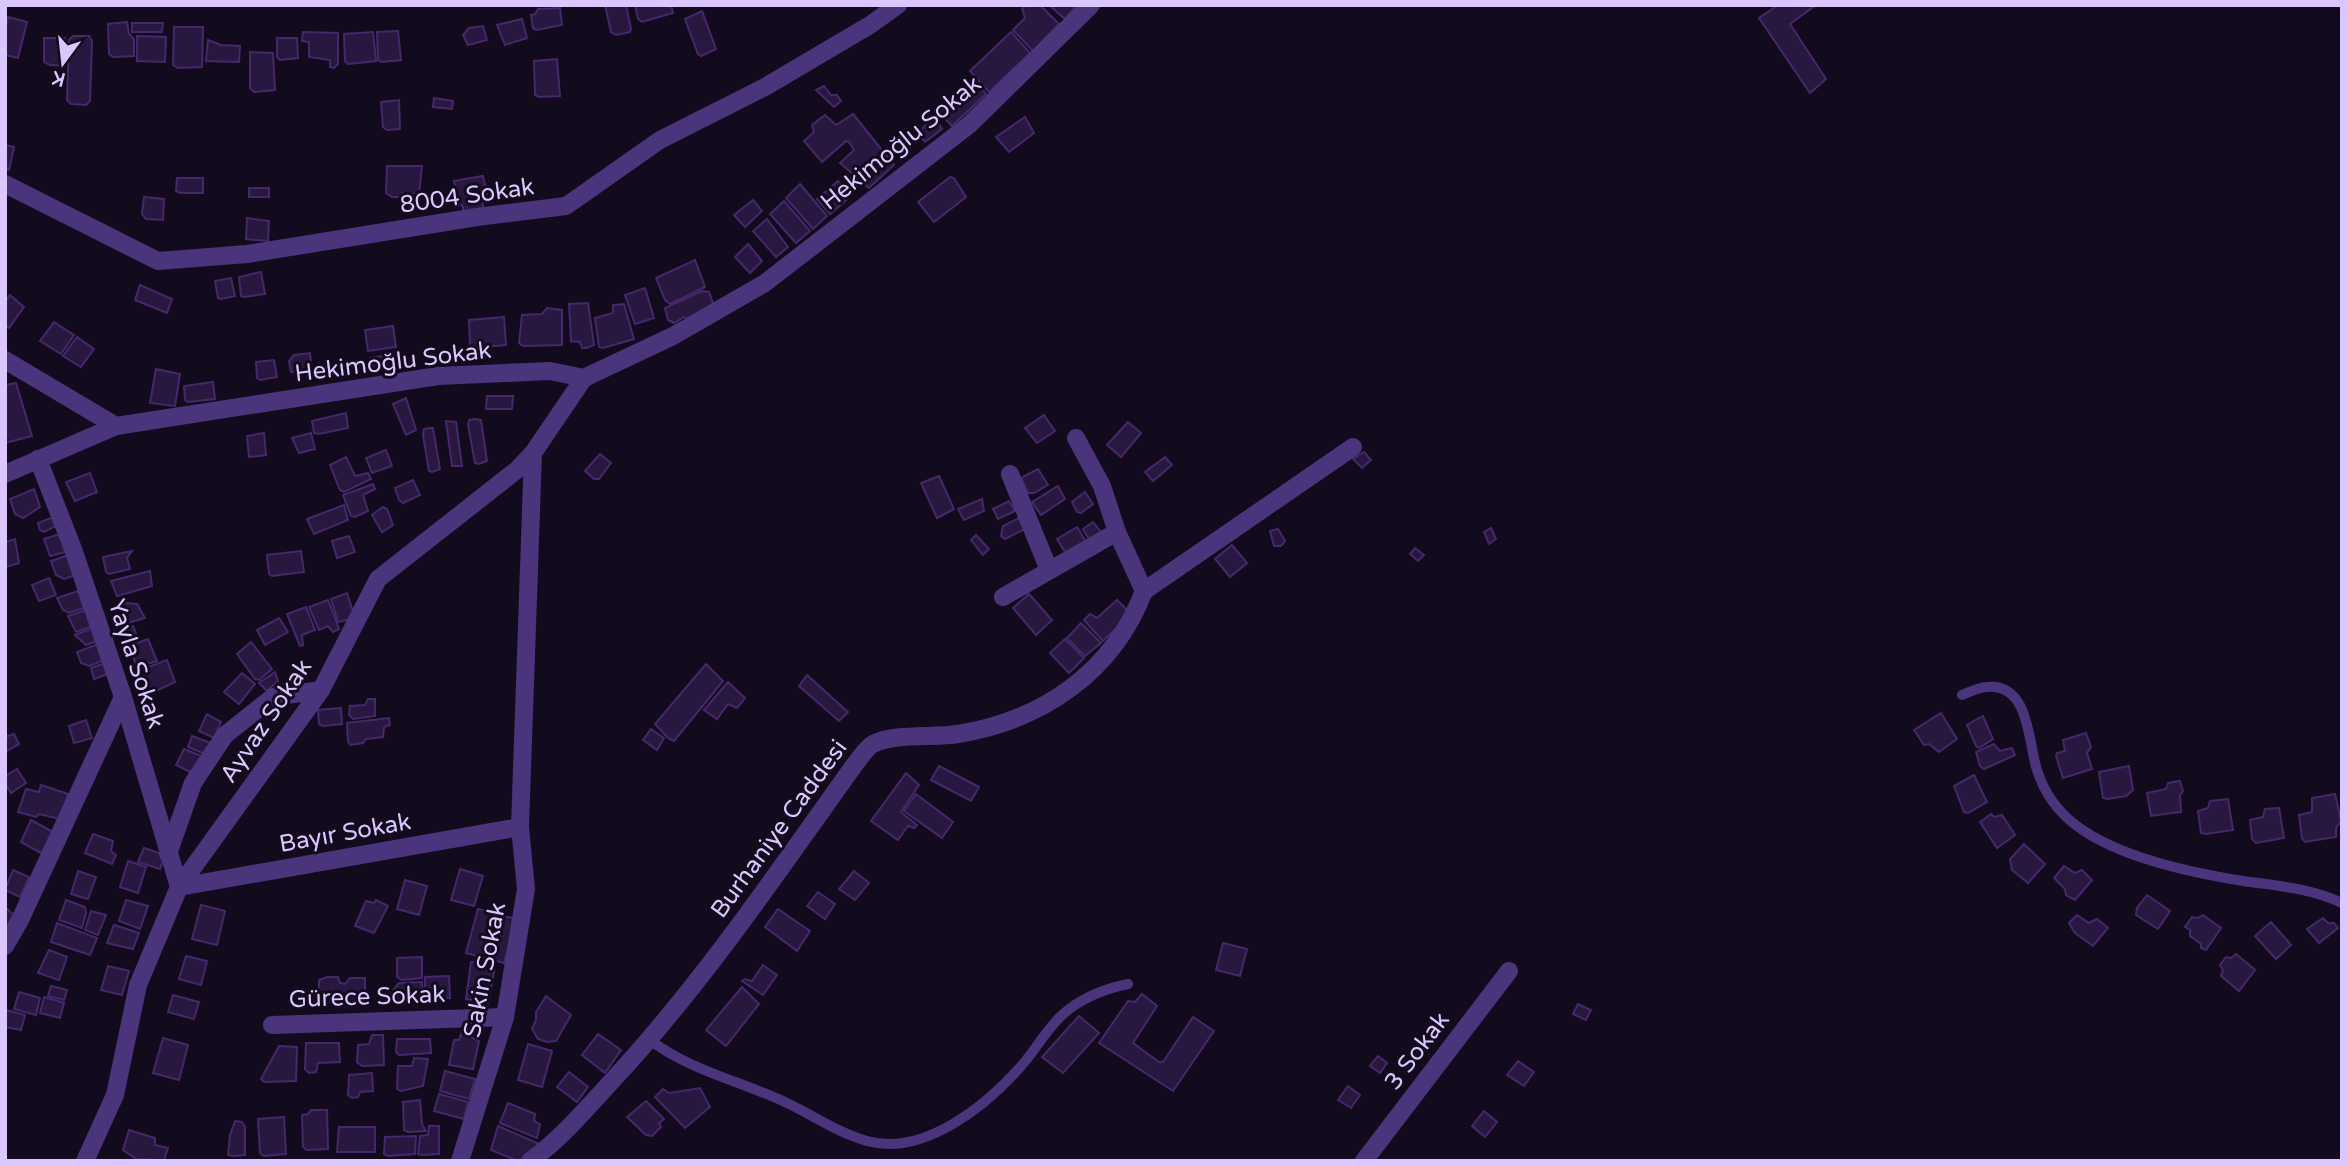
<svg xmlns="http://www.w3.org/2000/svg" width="2347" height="1166" font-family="'Varela Round',sans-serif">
<rect width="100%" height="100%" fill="#120b1d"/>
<g fill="#28173e" stroke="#46286a" stroke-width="2">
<polygon points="605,5 626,5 631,29 630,32 616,35 611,32"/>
<polygon points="635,5 671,5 673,13 642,22 638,19"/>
<polygon points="1026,5 1040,5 1059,24 1033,51 1013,30 1025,18 1022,9"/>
<polygon points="1049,5 1077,5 1065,19"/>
<polygon points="1778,5 1816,5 1790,24 1826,79 1810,93 1759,18"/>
<polygon points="560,8 562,25 537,30 533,28 531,15 535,14 538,9"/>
<polygon points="702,11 716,49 701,56 698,54 685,19"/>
<polygon points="8,17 27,22 18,58 5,55 5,31"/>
<polygon points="522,19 527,38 505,45 497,25"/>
<polygon points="127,22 129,34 134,39 134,56 113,57 109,54 108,24"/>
<polygon points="132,23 163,23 162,32 132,32"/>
<polygon points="483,26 487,40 468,45 463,35 469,28"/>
<polygon points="174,27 203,27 202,67 178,68 173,65"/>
<polygon points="398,31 401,60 382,62 378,60 377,32"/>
<polygon points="303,32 338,33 338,64 334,68 330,67 330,60 309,57 309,42 302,41"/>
<polygon points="373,32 376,61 348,64 345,61 344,34"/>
<polygon points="1011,32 1030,53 989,92 970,71"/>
<polygon points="73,36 89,36 92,41 90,101 86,105 71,104 67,100 69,40"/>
<polygon points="137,36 166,37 165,62 137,61"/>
<polygon points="44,38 65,38 65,66 50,65 44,62"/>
<polygon points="277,38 297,38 298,58 280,60 277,57"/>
<polygon points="208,40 221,45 240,46 239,62 206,61"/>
<polygon points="250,52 273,53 275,90 254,92 250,88"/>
<polygon points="557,59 560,96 539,97 535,95 534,61"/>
<polygon points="973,79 986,94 952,126 938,111"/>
<polygon points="824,86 831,95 837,95 841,101 834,107 816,90"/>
<polygon points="434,98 453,101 452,109 433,107"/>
<polygon points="399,100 400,129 387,130 383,127 381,102"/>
<polygon points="853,114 894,165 869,188 840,163 854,150 849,142 846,141 822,162 804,141 814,132 812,125 825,115 836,125"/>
<polygon points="934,115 942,129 925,142 917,133 927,124 926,120"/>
<polygon points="1025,117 1034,133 1009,152 996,137"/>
<polygon points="5,145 14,147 9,170 5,169"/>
<polygon points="387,166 422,166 419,194 402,193 400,197 392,197 386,193"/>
<polygon points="483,176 487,194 482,199 485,215 463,217 463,206 458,204 454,181"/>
<polygon points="950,177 954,178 966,197 934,222 918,202"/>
<polygon points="177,178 203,178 203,193 180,193 176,191"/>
<polygon points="838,181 851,196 830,214 817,199"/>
<polygon points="800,184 827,216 813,229 786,198"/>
<rect x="249" y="188" width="20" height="9"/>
<polygon points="144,197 164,199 163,220 146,219 142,214"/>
<polygon points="753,200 762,211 745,227 734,215"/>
<polygon points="784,201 810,231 796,243 770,214"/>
<polygon points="247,218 269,221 268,241 246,239"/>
<polygon points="767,219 788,247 776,257 753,231"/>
<polygon points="748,244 762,261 750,273 735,257"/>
<polygon points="695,260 705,287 670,304 665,300 656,278"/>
<polygon points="261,272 265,294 244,297 241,296 239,277"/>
<polygon points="231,278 235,296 221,299 218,298 215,281"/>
<polygon points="140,285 172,299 167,313 135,300"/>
<polygon points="645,288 654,318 635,324 625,295"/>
<polygon points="702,291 709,292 714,306 690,319 684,317 674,323 668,320 665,308"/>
<polygon points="10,295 24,307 9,328 5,325 5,302"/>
<polygon points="588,303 594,345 587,348 582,348 580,342 571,341 569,304"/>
<polygon points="624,304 634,339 603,348 599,347 595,318 613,313 613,305"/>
<polygon points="547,308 562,310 562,345 523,346 519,343 522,315 542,314"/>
<polygon points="504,317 506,345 473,348 470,346 469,320"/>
<polygon points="54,322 74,335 61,354 40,341"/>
<polygon points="393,326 396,347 368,351 365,330"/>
<polygon points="77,337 94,349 81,367 63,356"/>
<polygon points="310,353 312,372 291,372 289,361 294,355"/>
<polygon points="382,356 385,368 374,371 371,369 370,358"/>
<polygon points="274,360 277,377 260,380 257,378 256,362"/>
<polygon points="156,369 180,374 175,406 150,403"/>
<polygon points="213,382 215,399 188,402 185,400 184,386"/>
<polygon points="16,383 32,436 5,443 5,385"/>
<polygon points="487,396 513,396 512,409 486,409"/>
<polygon points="406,398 416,430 406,435 393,404"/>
<polygon points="346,413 348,428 319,434 314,433 312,421"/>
<polygon points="1044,415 1055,431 1037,443 1025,428"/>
<polygon points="475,419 481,420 487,461 479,464 475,463 468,425 469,420"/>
<polygon points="446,421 456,422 462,466 452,466"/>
<polygon points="1128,422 1141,433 1121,457 1107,445"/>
<polygon points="430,428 433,428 440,469 432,472 429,471 423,435 424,429"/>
<polygon points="264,433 266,455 249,457 247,436"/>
<polygon points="311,433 315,449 299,453 292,438"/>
<polygon points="386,450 392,466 372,473 366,458"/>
<polygon points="1364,452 1371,460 1362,468 1353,459"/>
<polygon points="600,454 611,463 599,479 594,479 585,471"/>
<polygon points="346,457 355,476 368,473 371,479 344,492 340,490 330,465"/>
<polygon points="1165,457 1172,465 1153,481 1145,472"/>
<polygon points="1038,469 1048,485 1034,493 1028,493 1021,478"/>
<polygon points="90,473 97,492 75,501 66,482"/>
<polygon points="939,476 954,509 937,518 921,483"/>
<polygon points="413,480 420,495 403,503 399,500 395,488"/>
<polygon points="373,484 375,489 363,495 368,511 355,517 351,516 343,495"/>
<polygon points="1058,486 1065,499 1041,515 1032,502"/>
<polygon points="34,489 40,507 23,518 15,514 10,499"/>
<polygon points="1085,492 1093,504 1081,513 1077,512 1072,502"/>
<polygon points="982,499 984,511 964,520 958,509"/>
<polygon points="1009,501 1015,511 998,519 993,509"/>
<polygon points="344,505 348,520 314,534 307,519"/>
<polygon points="383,507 387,509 393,525 382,532 372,515"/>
<polygon points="56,516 58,525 44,532 40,530 38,523"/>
<polygon points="1019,518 1025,529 1005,539 1001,536 1003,526"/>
<polygon points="1093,522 1101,532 1089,539 1083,529"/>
<polygon points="1077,527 1086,542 1067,555 1057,539"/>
<polygon points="1491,528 1496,539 1489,544 1484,532"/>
<polygon points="1278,529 1285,541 1281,546 1274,546 1270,531"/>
<polygon points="63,533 69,551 50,556 44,539"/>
<polygon points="976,535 989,549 983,555 971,540"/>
<polygon points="349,536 355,552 337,558 332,541"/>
<polygon points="15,539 19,563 6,567 5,542"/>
<polygon points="1232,545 1247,563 1230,577 1215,559"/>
<polygon points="1415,548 1424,555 1418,561 1410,554"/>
<polygon points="132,551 127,558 130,569 109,574 106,572 103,557"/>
<polygon points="301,551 304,572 272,576 269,574 267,555"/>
<polygon points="72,554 79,574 64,579 56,575 51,561"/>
<polygon points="150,571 152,586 117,596 111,581"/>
<polygon points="49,578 56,595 39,601 32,585"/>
<polygon points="78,591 84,608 69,613 63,610 57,598"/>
<polygon points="347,593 355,618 338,622 331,599"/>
<polygon points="1029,594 1052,620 1036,635 1013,608"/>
<polygon points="328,600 339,629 333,632 328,626 319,630 309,607"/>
<polygon points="1117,600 1131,614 1103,641 1084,620 1090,614 1097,618"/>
<polygon points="127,603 137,604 145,618 118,626 114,607"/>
<polygon points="306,607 315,630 302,635 303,645 300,646 287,614"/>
<polygon points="89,609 95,625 76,632 68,616"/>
<polygon points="279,618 288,632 265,645 257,630"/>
<polygon points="1081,623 1101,643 1085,656 1067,638"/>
<polygon points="133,626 138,639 127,643 120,630"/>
<polygon points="95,627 100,640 86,645 75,635"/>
<polygon points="148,639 157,661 137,667 129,646"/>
<polygon points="1065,639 1084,658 1069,673 1050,653"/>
<polygon points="251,642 272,669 259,680 255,679 237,654"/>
<polygon points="101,643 107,659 89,666 81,663 77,652"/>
<polygon points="167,660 175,682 152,693 143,669"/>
<polygon points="108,662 111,673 94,679 91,668"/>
<polygon points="706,664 723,681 674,741 668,738 655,724"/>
<polygon points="275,672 278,681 267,691 259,683"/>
<polygon points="242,673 255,684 239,704 224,692"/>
<polygon points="807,675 848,712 839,721 799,686"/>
<polygon points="728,682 745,698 737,708 728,704 717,719 704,710"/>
<polygon points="368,699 375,699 375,716 353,719 349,715 350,706 365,705"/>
<polygon points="341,708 342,724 323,726 319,724 318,710"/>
<polygon points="1941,713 1957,739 1939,752 1929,744 1924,745 1914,730"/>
<polygon points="207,714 221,722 214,738 199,731"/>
<polygon points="1983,716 1993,739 1979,748 1976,746 1967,725"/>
<polygon points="389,718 390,725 384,727 383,737 366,739 363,743 351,745 348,742 347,723"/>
<polygon points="86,720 92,738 74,743 69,726"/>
<polygon points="651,729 664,738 657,750 643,740"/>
<polygon points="2086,733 2091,747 2087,753 2092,769 2063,778 2056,756 2057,753 2065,751 2063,740"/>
<polygon points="14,734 19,744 5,752 5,737"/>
<polygon points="192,736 211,743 207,755 188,747"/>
<polygon points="1994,744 2000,751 2012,748 2015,755 1984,769 1980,766 1976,752"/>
<polygon points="184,749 204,757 196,775 176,765"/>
<polygon points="939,766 979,787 971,801 931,780"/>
<polygon points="2129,766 2133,790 2126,796 2108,799 2103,798 2099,772"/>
<polygon points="17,769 26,783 11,793 5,783 5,776"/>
<polygon points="906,773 919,785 901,812 917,825 914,828 908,826 898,840 871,821"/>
<polygon points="1974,775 1987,802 1968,813 1964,812 1954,786"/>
<polygon points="2180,781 2183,791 2180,795 2181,812 2151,816 2147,793 2166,789 2168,783"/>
<polygon points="41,785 68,794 60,819 39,814 36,817 18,812 26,789 39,792"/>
<polygon points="916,794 953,822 942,838 904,811"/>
<polygon points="2335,794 2341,821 2336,828 2336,837 2305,842 2302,838 2299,815 2312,812 2312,798"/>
<polygon points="2228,799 2233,830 2206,834 2201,833 2198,811 2208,808 2210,801"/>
<polygon points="2279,808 2284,838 2256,843 2252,839 2250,820 2263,817 2265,809"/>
<polygon points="1991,814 1994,817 2002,815 2015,835 1997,848 1980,822"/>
<polygon points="31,820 53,832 43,854 21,842"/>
<polygon points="93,834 113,841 111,851 116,855 112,864 85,853"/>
<polygon points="2024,844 2045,864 2028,883 2012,870 2010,859"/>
<polygon points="144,848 165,855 160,869 138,862"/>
<polygon points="128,861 146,867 138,893 120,887"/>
<polygon points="2064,866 2075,873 2082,870 2092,880 2075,900 2066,895 2065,889 2054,878"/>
<polygon points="460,869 483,876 474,906 451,900"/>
<polygon points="13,870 29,877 20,897 5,890"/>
<polygon points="78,871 96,877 88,899 71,894"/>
<polygon points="854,871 869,883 855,900 839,889"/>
<polygon points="405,880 427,886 419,915 397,909"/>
<polygon points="818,892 835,904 825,919 807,906"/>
<polygon points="2147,895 2170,911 2158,929 2136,915 2137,908"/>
<polygon points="66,900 85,907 86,913 82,928 59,920"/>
<polygon points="126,900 148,906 140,929 119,921"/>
<polygon points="376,900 388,906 374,933 355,926 366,901 374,903"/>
<polygon points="201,905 225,911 217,945 192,939"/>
<polygon points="5,907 16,917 5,930"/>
<polygon points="478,909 516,919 504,963 466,953"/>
<polygon points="778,909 810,931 797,951 765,927"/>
<polygon points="91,911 106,915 98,935 85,930"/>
<polygon points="2077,915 2089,923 2097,919 2108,928 2093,946 2075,933 2069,923"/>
<polygon points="2203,915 2221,928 2206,950 2201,948 2201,944 2190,936 2190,930 2185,927 2192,917 2198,918"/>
<polygon points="2323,918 2328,923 2334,923 2338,928 2319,943 2307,929"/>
<polygon points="2271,922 2291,945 2276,959 2255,936"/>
<polygon points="57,923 97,938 90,955 51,942"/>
<polygon points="114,925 139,933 133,949 107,943"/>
<polygon points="1223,943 1247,949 1240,976 1216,970"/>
<polygon points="49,950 67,957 59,980 38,973"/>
<polygon points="2236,954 2255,970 2239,991 2221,976 2223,970 2220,965 2226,957 2231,958"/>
<polygon points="186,956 207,961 201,985 179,979"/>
<polygon points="422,957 422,978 402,980 397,977 397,958"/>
<polygon points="471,962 495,967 488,1003 466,999"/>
<polygon points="763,965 777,975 763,995 742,981 745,979 752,981"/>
<polygon points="108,966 129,971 122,995 101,990"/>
<polygon points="449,976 450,998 430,999 425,996 425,977"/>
<polygon points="327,977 338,977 340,983 345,984 350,978 365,978 365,1001 323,1003 319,999 319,980"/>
<polygon points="422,982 423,999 393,999 393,990 399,983"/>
<polygon points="51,986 67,990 64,1000 48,996"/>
<polygon points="742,987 759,1004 726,1046 706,1030"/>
<polygon points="19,992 40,998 36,1015 14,1009"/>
<polygon points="1142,994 1157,1006 1133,1043 1159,1062 1163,1062 1193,1017 1214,1031 1173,1091 1099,1043 1128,1001 1135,1002"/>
<polygon points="173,995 199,1002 194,1019 168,1012"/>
<polygon points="546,996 571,1015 556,1041 547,1042 538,1039 532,1029 536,1020 536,1012"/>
<polygon points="44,997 64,1003 60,1018 40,1013"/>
<polygon points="1578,1004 1591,1010 1586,1020 1573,1014"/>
<polygon points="6,1010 25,1015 21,1030 5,1027"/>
<polygon points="1079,1016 1099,1033 1063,1073 1042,1057"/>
<polygon points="462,1032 479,1041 473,1069 449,1065 454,1040 459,1040"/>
<polygon points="598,1034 621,1050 605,1073 582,1055"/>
<polygon points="372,1035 383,1035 384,1065 362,1066 357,1062 358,1045 369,1044"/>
<polygon points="163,1038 188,1045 179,1080 153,1073"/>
<polygon points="397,1039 430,1039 431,1053 399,1055 396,1052"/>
<polygon points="306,1043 339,1043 340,1062 318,1063 316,1072 309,1073 305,1069"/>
<polygon points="528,1044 552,1051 542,1087 518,1080"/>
<polygon points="279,1046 297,1047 296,1081 264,1082 261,1079"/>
<polygon points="1378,1056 1387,1063 1380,1073 1370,1066"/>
<polygon points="414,1058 428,1059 423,1086 401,1091 397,1089 398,1066 412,1066"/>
<polygon points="1518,1061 1534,1072 1524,1086 1507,1075"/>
<polygon points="445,1071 475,1079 469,1099 440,1091"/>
<polygon points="569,1072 588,1087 577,1102 557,1087"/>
<polygon points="372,1073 373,1091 360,1092 358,1097 352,1098 348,1095 349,1075"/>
<polygon points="1348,1086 1360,1095 1351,1108 1338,1100"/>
<polygon points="700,1088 710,1107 685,1128 655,1097 663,1089 669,1093"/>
<polygon points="439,1094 468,1102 464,1119 434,1111"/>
<polygon points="420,1100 422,1124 426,1131 408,1132 404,1130 403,1102"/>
<polygon points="646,1101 664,1119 659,1123 661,1127 652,1136 646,1135 627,1117"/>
<polygon points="508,1103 535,1114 534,1121 540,1124 537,1138 500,1123"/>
<polygon points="311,1110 327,1110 328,1149 307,1150 303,1147 302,1115 308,1114"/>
<polygon points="1484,1111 1497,1122 1485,1137 1472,1126"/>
<polygon points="284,1117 286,1154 264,1156 260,1153 258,1119"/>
<polygon points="235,1121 242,1122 245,1127 245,1155 233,1156 228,1155 230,1135"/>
<polygon points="429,1126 439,1126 439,1154 423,1155 418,1154 420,1136 428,1135"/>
<polygon points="498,1126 542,1145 527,1161 518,1161 491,1150"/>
<polygon points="339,1127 375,1127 375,1152 337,1152"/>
<polygon points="129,1130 155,1138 155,1145 168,1148 164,1160 136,1159 123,1150"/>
<polygon points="416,1136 415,1154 388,1156 384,1154 385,1137"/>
</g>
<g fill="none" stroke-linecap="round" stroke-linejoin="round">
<g stroke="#4a357d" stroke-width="10">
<path d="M 1962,695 C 1970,692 1979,687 1987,687 C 2030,683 2028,743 2037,770 C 2044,792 2058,812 2077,826 C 2118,857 2193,873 2243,881 C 2278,886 2310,888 2342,903"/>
<path d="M 650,1040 C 689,1070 740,1081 785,1102 C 811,1114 838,1133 867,1141 C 924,1157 987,1105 1022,1065 C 1036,1049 1046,1030 1062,1015 C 1081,998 1103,989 1128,984"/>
</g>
<g stroke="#4a357d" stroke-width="18">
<polyline points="5,184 158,261 247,254 477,217 566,206 660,140 765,87 870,25 898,5"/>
<polyline points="5,360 116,426"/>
<polyline points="1076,438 1102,486 1117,532 1144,591"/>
<polyline points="38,459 73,549 123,697 179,887 520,827"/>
<polyline points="5,474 116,426 438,376 550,371 584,378 673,336 765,283 969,125 1091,5"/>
<polyline points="1010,474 1049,570"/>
<polyline points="1003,597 1117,532"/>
<polyline points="168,854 193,783 225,735 273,697 321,690"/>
<polyline points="5,946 20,920 123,697"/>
<polyline points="272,1025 505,1017"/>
<polyline points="85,1161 115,1095 138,985 179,887 321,690 378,579 518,469 533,453 584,378"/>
<polyline points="460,1161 505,1017 526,889 520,827 533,453"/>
<path d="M 530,1161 C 561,1139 585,1110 611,1082 C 702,984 777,873 855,764 C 860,758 866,748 873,744 C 894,733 934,738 958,734 C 1043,720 1113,672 1144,591 L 1353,447"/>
<polyline points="1364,1161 1509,971"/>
</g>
</g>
<g text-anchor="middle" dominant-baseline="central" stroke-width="6" stroke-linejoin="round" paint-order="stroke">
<g font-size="24" fill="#dbc6ff" stroke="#120b1d">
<text transform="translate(901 143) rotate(-39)">Hekimoğlu Sokak</text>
<text transform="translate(467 196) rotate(-8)">8004 Sokak</text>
<text transform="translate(393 362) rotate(-7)">Hekimoğlu Sokak</text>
<text transform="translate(136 664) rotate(72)">Yayla Sokak</text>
<text transform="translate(266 721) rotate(-56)">Ayvaz Sokak</text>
<text transform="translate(779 829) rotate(-54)">Burhaniye Caddesi</text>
<text transform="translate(345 833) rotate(-10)">Bayır Sokak</text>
<text transform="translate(485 970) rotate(-79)">Sakin Sokak</text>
<text transform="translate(367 997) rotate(-2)">Gürece Sokak</text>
<text transform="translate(1417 1051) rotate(-53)">3 Sokak</text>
</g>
</g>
<rect width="2347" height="1166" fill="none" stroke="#dbc6ff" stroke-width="14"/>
<g transform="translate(63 63) rotate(195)" stroke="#120b1d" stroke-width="5" paint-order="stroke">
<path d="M0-5L12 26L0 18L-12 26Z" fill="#dbc6ff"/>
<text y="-10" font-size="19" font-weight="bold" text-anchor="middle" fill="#dbc6ff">K</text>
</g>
</svg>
